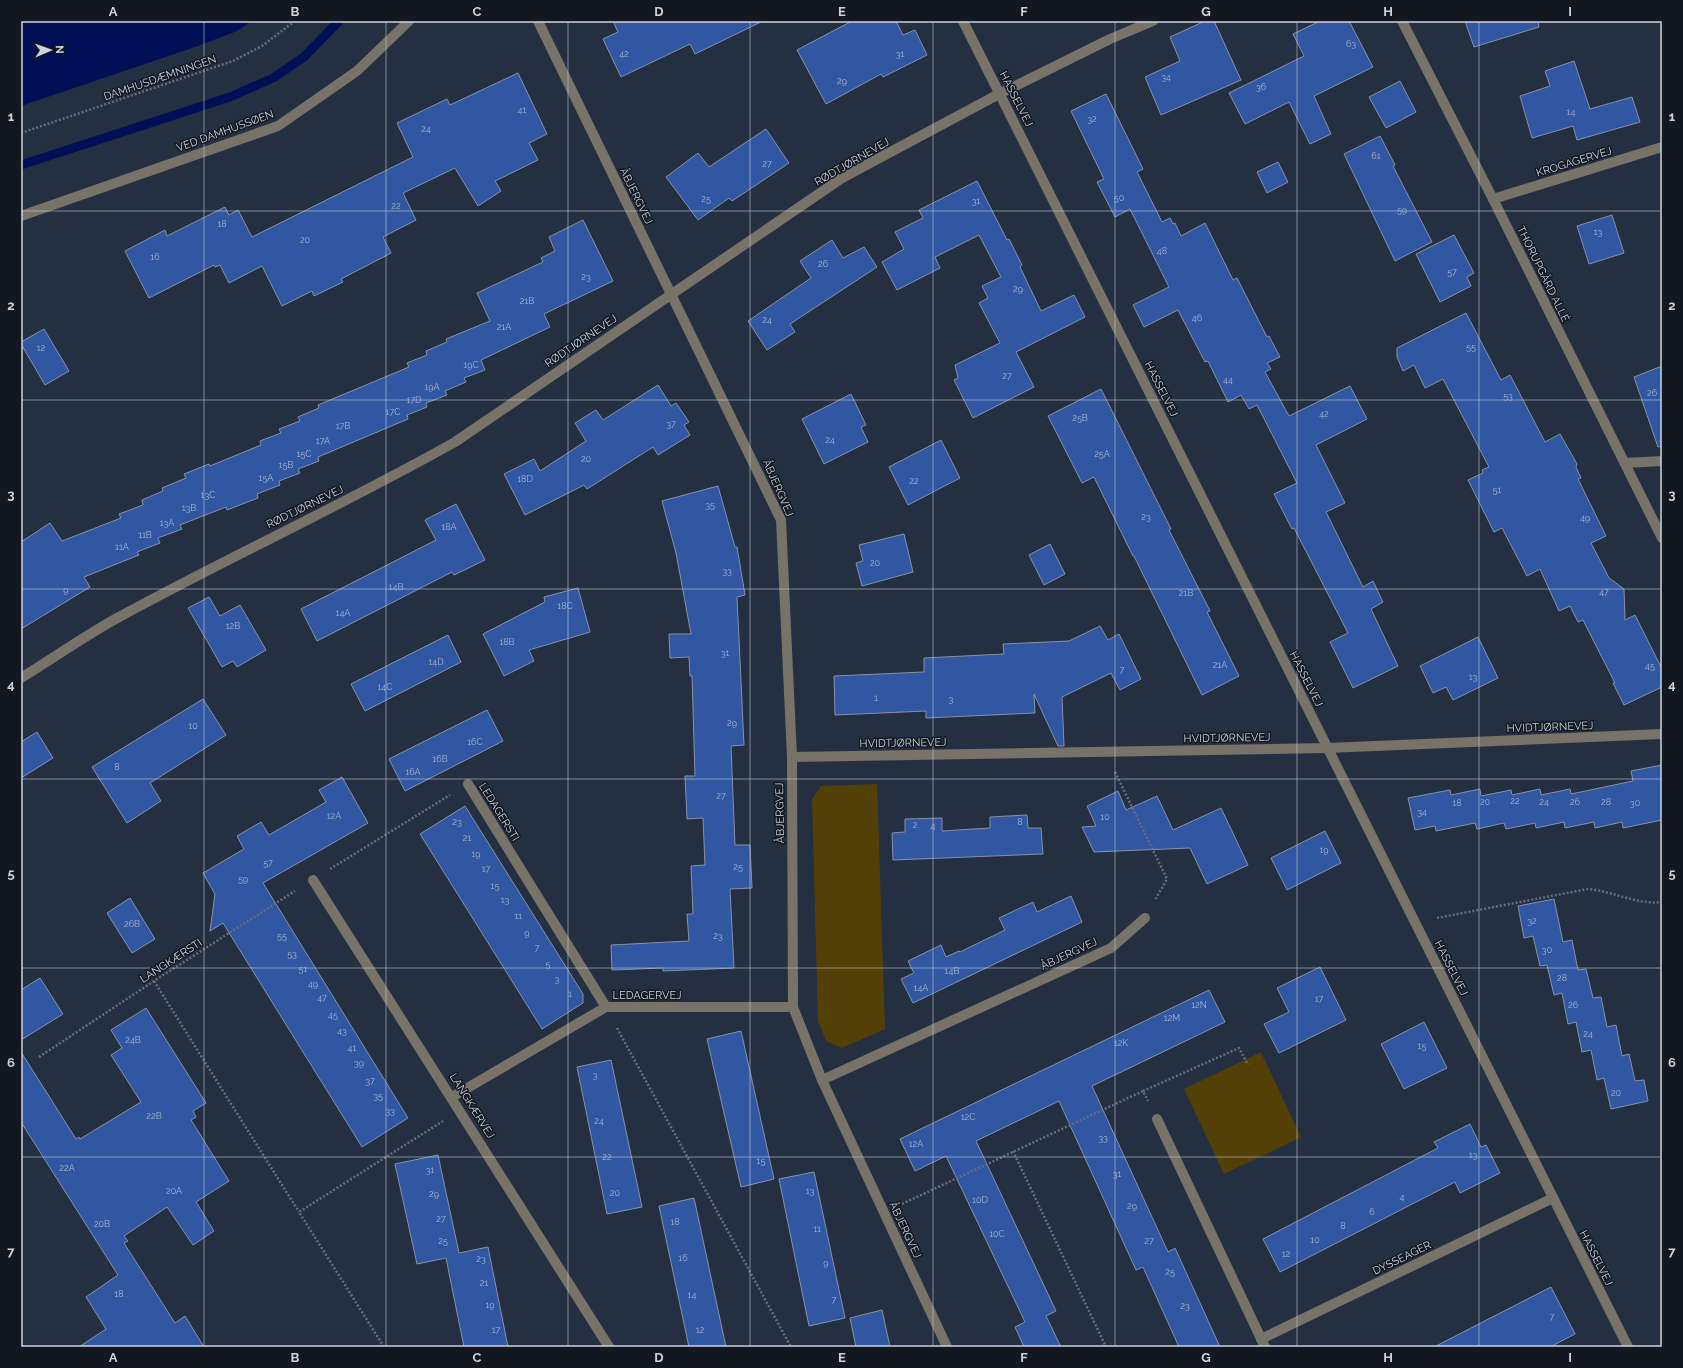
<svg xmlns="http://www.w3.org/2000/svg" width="1683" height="1368" font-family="Raleway,sans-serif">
<rect width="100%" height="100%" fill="#252f42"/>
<g fill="#524006">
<polygon points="877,784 885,1029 842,1048 826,1041 818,1021 812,799 821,786"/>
<polygon points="1261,1052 1301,1137 1224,1174 1184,1089"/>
</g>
<polygon fill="#000f56" points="21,21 252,21 237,31 198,46 21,106"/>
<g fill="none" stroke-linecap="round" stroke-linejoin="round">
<polyline stroke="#000f56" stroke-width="9" points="21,165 230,97 273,78 304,57 339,21"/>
</g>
<g fill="#3157a2" stroke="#8692a9">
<polygon points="613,21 763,21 695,54 690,44 621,77 603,39 618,32"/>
<polygon points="852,21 896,21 903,35 915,30 927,55 883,77 881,74 826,104 797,50"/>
<polygon points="1205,21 1214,21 1241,80 1161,115 1145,77 1180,61 1170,37"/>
<polygon points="1320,21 1349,21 1373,67 1314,96 1331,134 1310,144 1289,102 1245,124 1229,93 1304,56 1293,34"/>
<polygon points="1465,21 1538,21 1539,27 1474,47"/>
<polygon points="1574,61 1590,109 1632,97 1640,122 1577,140 1573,126 1532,138 1520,96 1550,86 1545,71"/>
<polygon points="518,73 547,134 529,143 538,160 495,181 501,191 478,206 455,168 403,193 416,220 383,237 391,253 341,279 343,282 314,296 312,291 282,306 262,266 229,283 220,265 215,267 214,265 149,298 125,251 165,230 167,236 225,207 229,215 238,210 252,237 413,157 397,123 447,99 450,105"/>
<polygon points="1400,81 1416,112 1386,128 1369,97"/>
<polygon points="1106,94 1143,169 1137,172 1162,222 1170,218 1173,224 1175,223 1181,236 1205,223 1233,280 1237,278 1267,337 1269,336 1280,357 1267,363 1271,369 1265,372 1289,416 1350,386 1367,419 1316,445 1345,503 1326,512 1363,587 1373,581 1383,602 1371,609 1398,666 1353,688 1330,642 1348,633 1294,528 1292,529 1274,494 1297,483 1257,405 1249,409 1241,395 1228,402 1208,361 1205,362 1178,310 1144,327 1133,305 1169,287 1130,209 1115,217 1097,182 1104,179 1071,111"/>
<polygon points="766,129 789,163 732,201 729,198 698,220 666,177 698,153 709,167"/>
<polygon points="1380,136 1395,165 1393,166 1432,242 1395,261 1344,154"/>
<polygon points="1278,162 1288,182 1267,193 1257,172"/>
<polygon points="977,181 1007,240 1009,239 1022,265 1020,267 1041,311 1074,295 1085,317 1016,352 1034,387 973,418 954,380 958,378 955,365 1000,343 979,303 988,298 982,286 1001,277 979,235 935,257 940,268 897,290 882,262 904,249 895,232 923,218 919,210"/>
<polygon points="1612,215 1624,253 1589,264 1577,226"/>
<polygon points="583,220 613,281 544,314 550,327 481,360 485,370 464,378 466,382 445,391 447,395 426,403 427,407 407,415 408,419 318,457 319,461 298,469 300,473 279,481 280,485 257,494 258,498 227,510 226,507 180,525 182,529 158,538 160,543 137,552 139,555 84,577 90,587 21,629 21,542 50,523 62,541 121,518 119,514 143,505 142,500 163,491 162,488 186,478 184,474 209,464 210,466 261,445 260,441 281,433 279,429 300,421 298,417 319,408 318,405 409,367 407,363 427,355 426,351 447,342 446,339 490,321 477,293 543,262 541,258 555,251 549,237"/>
<polygon points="1454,235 1474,273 1467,277 1471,286 1440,302 1416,254"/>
<polygon points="832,240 843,258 864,247 877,267 790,324 795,332 767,350 748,321 811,278 800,261"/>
<polygon points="1466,313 1501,380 1510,375 1545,442 1560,434 1577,464 1576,467 1581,478 1578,479 1606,536 1591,543 1609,578 1624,589 1625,620 1635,615 1662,669 1662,687 1624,705 1613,683 1615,683 1583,620 1578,622 1570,606 1559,611 1540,569 1527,576 1502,528 1494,532 1468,480 1483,473 1482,470 1489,467 1443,379 1425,388 1414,365 1403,371 1397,357 1397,348"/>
<polygon points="44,329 69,371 45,385 21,344 21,342"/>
<polygon points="1662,366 1662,446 1658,447 1634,377"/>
<polygon points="658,385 671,406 676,403 689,422 684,425 690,435 658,455 653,447 587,489 584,485 525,515 504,474 534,459 540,471 586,441 575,423 596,410 603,420"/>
<polygon points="1101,389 1171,529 1169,530 1210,611 1207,612 1239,676 1202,695 1134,556 1133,556 1094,477 1082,483 1048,416"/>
<polygon points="851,394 866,425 861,427 868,442 824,464 802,419"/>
<polygon points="941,440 960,478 908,505 889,467"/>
<polygon points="718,486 735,547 737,547 745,595 737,597 744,745 731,746 735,845 750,845 752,888 730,889 734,968 663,971 663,968 612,970 611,945 689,941 687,914 693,914 691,866 705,865 703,818 687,819 685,776 695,776 692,676 690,676 689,657 670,658 669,634 691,634 676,553 662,501"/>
<polygon points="456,504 485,560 454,575 452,572 317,641 301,609 436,540 425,520"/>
<polygon points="904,534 913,572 862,586 856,563 863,561 859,545"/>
<polygon points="1050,544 1065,574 1044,585 1029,555"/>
<polygon points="578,588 590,632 529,650 534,661 504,676 483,634 545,602 544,597"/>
<polygon points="209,597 220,616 240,605 266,650 237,667 233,661 222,667 188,608"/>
<polygon points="1100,626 1108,640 1119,634 1141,679 1120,690 1111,673 1062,697 1064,746 1058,746 1034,694 1035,713 926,718 926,711 835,715 834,676 924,672 924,658 1004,654 1003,644 1069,641"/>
<polygon points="448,635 461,662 365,711 351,684"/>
<polygon points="1478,637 1498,678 1453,700 1446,687 1433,693 1420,666"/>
<polygon points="203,699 226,735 150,783 161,801 127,823 92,767"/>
<polygon points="487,710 503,741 405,791 389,759"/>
<polygon points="37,732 53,758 21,778 21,742"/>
<polygon points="1662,765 1662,820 1623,828 1622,822 1595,828 1594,822 1565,828 1564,822 1536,828 1535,823 1506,829 1504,823 1477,829 1475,823 1436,831 1435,826 1415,830 1408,798 1450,790 1451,795 1480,789 1481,796 1511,790 1512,795 1540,789 1541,795 1570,789 1571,794 1633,781 1631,771"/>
<polygon points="342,777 368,823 263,883 408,1118 362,1147 223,923 210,931 215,894 203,873 244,849 237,836 261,822 269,835 326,802 319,790"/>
<polygon points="1118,791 1126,810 1157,796 1173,830 1221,808 1248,865 1207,884 1190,848 1094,852 1082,827 1096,826 1087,806"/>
<polygon points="465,806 583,994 583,1003 542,1029 420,834"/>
<polygon points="1027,815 1028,828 1041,828 1043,854 893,860 892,833 905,832 905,819 942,818 942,831 990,828 990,817"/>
<polygon points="1325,831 1341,863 1287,890 1271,858"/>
<polygon points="1071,896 1082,922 913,1003 901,979 914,973 908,961 941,945 946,957 959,951 960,952 1005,930 999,918 1033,902 1037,912"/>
<polygon points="130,898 155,939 132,953 107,913"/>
<polygon points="1554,899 1563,942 1572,940 1578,970 1586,969 1593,998 1601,997 1607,1027 1616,1025 1622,1056 1629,1054 1635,1081 1644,1080 1648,1101 1611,1109 1604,1078 1597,1080 1591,1050 1582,1052 1576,1022 1568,1024 1562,993 1554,995 1547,965 1540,966 1533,936 1524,938 1518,906"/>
<polygon points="1320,967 1346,1020 1279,1053 1264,1024 1289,1012 1277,988"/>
<polygon points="40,978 63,1014 21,1040 21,990"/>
<polygon points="1209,990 1225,1022 1092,1086 1168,1252 1175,1248 1220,1347 1179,1347 1143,1267 1136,1270 1059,1101 976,1141 1056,1311 1046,1316 1061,1347 1024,1347 1015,1327 1025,1322 946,1156 915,1171 900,1139"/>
<polygon points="146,1008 206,1103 193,1111 196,1117 191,1120 229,1181 196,1202 214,1231 193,1245 167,1207 124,1236 128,1241 124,1243 175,1323 185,1316 204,1347 79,1347 106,1329 86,1297 118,1275 21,1122 21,1052 76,1139 79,1137 80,1139 141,1102 111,1055 122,1048 111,1030"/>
<polygon points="1424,1022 1447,1068 1404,1089 1381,1044"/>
<polygon points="741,1031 774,1179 741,1187 707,1039"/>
<polygon points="611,1060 642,1207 607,1214 577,1067"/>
<polygon points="1470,1124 1481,1147 1486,1145 1500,1173 1460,1193 1455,1182 1280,1272 1263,1239 1438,1148 1434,1142"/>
<polygon points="438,1155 459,1253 488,1247 508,1347 464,1347 446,1258 417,1264 395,1164"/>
<polygon points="814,1172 845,1318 809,1326 779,1179"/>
<polygon points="694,1198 726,1347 689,1347 659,1206"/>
<polygon points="1551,1287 1575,1334 1550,1347 1434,1347"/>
<polygon points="882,1310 890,1347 856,1347 850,1318"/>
</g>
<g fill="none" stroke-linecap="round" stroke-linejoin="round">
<g stroke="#656e7e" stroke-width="2.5" stroke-dasharray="2 2" stroke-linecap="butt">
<polyline points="21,133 233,61 262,46 295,21"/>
<polyline points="1115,772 1167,879 1155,900"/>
<polyline points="330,869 450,795"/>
<path d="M 1437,918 L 1588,889 C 1613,891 1636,905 1662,902"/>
<polyline points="154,981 299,1212"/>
<polyline points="617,1028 791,1347"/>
<polyline points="39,1057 154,981 295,891"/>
<polyline points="1143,1091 1239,1048 1248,1065"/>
<polyline points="1013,1151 1106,1347"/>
<polyline points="902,1204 1143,1091 1148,1101"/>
<polyline points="384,1347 299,1212 443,1121"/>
</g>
<g stroke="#787369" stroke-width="10">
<polyline points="538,21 781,520 792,757 793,1007 822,1080 947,1347"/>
<polyline points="963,21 1628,1347"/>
<polyline points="1402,21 1493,199 1662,538"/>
<polyline points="1493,199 1662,147"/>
<polyline points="21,216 278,126 357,71 409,21"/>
<polyline points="1625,463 1662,461"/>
<path d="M 21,678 C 54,658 87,634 121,616 C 231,556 345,504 455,442 L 842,178 L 999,94 L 1110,39 L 1153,21"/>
<polyline points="792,757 1327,748 1662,734"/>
<polyline points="468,784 606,1007"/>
<polyline points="313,880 609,1347"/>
<polyline points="822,1080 1111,948 1145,918"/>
<polyline points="452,1097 606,1007 793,1007"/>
<polyline points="1157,1119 1265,1347"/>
<polyline points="1261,1339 1553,1198"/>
</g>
</g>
<path fill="none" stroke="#cdd4e1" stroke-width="1" stroke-opacity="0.55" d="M 204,21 L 204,1347M 386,21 L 386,1347M 568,21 L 568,1347M 750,21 L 750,1347M 933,21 L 933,1347M 1115,21 L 1115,1347M 1297,21 L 1297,1347M 1479,21 L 1479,1347M 21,211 L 1662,211M 21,400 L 1662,400M 21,589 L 1662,589M 21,779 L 1662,779M 21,968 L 1662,968M 21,1157 L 1662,1157"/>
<g text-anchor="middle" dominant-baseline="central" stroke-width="3" stroke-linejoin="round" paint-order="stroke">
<g font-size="9" fill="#a6b5d1">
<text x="1351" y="44">63</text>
<text x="624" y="54">42</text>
<text x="900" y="54">31</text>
<text x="1166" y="77">34</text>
<text x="842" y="81">29</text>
<text x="1261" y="87">36</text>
<text x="522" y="110">41</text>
<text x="1571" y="112">14</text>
<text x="1092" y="119">32</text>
<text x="426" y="129">24</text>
<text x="1376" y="156">61</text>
<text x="767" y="164">27</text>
<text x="1119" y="198">50</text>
<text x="706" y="199">25</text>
<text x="976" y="201">31</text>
<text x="396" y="206">22</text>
<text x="1402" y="210">59</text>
<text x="222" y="224">18</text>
<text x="1598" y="232">13</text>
<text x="305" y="240">20</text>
<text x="1162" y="251">48</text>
<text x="155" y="257">16</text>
<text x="823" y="264">26</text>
<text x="1452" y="272">57</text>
<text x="586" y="277">23</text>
<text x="1018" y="289">29</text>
<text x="527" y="301">21B</text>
<text x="1197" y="318">46</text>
<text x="767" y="320">24</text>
<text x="504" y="327">21A</text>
<text x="1471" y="347">55</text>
<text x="41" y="348">12</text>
<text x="471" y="365">19C</text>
<text x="1007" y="376">27</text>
<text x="1228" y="380">44</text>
<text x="432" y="387">19A</text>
<text x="1652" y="393">26</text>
<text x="1508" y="396">53</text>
<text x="414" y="400">17D</text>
<text x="393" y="412">17C</text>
<text x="1324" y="414">42</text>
<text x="1080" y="418">25B</text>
<text x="671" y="424">37</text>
<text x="343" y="426">17B</text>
<text x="830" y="440">24</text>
<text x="323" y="441">17A</text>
<text x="304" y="454">15C</text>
<text x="1102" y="454">25A</text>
<text x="586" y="459">20</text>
<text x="286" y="465">15B</text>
<text x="266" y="478">15A</text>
<text x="525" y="479">18D</text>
<text x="914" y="481">22</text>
<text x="1497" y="490">51</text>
<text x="208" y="495">13C</text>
<text x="710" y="505">35</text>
<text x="189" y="508">13B</text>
<text x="1146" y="517">23</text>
<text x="1585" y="518">49</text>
<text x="167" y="523">13A</text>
<text x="449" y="527">18A</text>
<text x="145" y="535">11B</text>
<text x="122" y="547">11A</text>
<text x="875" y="563">20</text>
<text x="727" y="571">33</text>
<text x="396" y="587">14B</text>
<text x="66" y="590">9</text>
<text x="1604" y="592">47</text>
<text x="1186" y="593">21B</text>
<text x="565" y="606">18C</text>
<text x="343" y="613">14A</text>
<text x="233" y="626">12B</text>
<text x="507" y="642">18B</text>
<text x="725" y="653">31</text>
<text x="436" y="662">14D</text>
<text x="1220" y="665">21A</text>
<text x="1650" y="666">45</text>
<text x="1122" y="670">7</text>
<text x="1473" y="677">13</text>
<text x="385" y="687">14C</text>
<text x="876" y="698">1</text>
<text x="951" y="699">3</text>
<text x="732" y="723">29</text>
<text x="193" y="726">10</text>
<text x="475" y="742">16C</text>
<text x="440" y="759">16B</text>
<text x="117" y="767">8</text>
<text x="413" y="772">16A</text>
<text x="721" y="796">27</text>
<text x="1515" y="801">22</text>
<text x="1485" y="802">20</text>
<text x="1544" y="802">24</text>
<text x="1575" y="802">26</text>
<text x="1606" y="802">28</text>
<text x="1457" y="803">18</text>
<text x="1635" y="803">30</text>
<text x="1422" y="812">34</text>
<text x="334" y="816">12A</text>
<text x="1105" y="817">10</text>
<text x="457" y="822">23</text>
<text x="1020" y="822">8</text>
<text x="915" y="825">2</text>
<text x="933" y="826">4</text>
<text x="467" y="838">21</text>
<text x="1324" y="850">19</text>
<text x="476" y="854">19</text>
<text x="268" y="863">57</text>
<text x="738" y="867">25</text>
<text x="486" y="869">17</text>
<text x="243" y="879">59</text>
<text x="495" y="886">15</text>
<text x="505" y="900">13</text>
<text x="518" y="916">11</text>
<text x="1532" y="921">32</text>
<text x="132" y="924">26B</text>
<text x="527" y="933">9</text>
<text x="282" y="936">55</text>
<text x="718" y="936">23</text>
<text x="537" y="948">7</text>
<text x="1547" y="950">30</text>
<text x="292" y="954">53</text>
<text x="548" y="964">5</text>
<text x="303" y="969">51</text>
<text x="952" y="971">14B</text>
<text x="1562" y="978">28</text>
<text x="557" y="979">3</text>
<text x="313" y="984">49</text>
<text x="921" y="988">14A</text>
<text x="570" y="994">1</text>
<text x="322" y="998">47</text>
<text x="1319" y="999">17</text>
<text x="1199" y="1005">12N</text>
<text x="1573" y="1005">26</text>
<text x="333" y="1015">45</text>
<text x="1172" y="1018">12M</text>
<text x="342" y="1031">43</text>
<text x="1588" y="1034">24</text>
<text x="133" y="1040">24B</text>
<text x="1121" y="1043">12K</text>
<text x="1422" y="1046">15</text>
<text x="352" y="1048">41</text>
<text x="359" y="1063">39</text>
<text x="595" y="1075">3</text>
<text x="370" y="1081">37</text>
<text x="1616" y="1093">20</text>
<text x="378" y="1096">35</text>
<text x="390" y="1111">33</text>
<text x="154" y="1116">22B</text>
<text x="968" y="1117">12C</text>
<text x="599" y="1121">24</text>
<text x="1103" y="1138">33</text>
<text x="916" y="1144">12A</text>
<text x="1473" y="1155">13</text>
<text x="607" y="1157">22</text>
<text x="761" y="1161">15</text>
<text x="67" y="1168">22A</text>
<text x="430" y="1170">31</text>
<text x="1117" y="1174">31</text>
<text x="174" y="1191">20A</text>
<text x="810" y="1191">13</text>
<text x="615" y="1193">20</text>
<text x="434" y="1194">29</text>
<text x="1402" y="1197">4</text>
<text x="980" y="1200">10D</text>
<text x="1132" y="1206">29</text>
<text x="1372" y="1212">6</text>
<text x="441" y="1219">27</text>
<text x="675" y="1222">18</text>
<text x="102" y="1224">20B</text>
<text x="1343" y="1226">8</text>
<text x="817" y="1229">11</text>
<text x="997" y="1234">10C</text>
<text x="1315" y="1240">10</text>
<text x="443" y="1241">25</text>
<text x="1149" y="1241">27</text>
<text x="1286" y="1254">12</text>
<text x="683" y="1258">16</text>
<text x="481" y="1259">23</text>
<text x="826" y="1263">9</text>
<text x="1170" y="1272">25</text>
<text x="484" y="1283">21</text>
<text x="119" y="1294">18</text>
<text x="692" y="1295">14</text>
<text x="834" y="1300">7</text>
<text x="490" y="1305">19</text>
<text x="1185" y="1306">23</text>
<text x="1552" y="1317">7</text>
<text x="496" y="1330">17</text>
<text x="700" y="1330">12</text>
</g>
<g font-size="11" fill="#cdd4e1" stroke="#121720">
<text transform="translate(160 78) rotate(-19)">DAMHUSDÆMNINGEN</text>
<text transform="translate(1016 99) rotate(63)">HASSELVEJ</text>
<text transform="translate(225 131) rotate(-20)">VED DAMHUSSØEN</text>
<text transform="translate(852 162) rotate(-30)">RØDTJØRNEVEJ</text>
<text transform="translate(1574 162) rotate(-17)">KROGAGERVEJ</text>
<text transform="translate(636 196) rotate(64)">ÅBJERGVEJ</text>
<text transform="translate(1543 274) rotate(64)">THORUPGÅRD ALLÉ</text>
<text transform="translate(581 341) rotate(-34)">RØDTJØRNEVEJ</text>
<text transform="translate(1161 389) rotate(63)">HASSELVEJ</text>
<text transform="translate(778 488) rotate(66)">ÅBJERGVEJ</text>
<text transform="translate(305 507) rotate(-26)">RØDTJØRNEVEJ</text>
<text transform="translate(1306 679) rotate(63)">HASSELVEJ</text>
<text transform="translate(1550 727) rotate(-2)">HVIDTJØRNEVEJ</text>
<text transform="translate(1227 738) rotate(-1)">HVIDTJØRNEVEJ</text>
<text transform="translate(903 743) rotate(-1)">HVIDTJØRNEVEJ</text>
<text transform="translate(499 812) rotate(58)">LEDAGERSTI</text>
<text transform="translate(780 813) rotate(-91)">ÅBJERGVEJ</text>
<text transform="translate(1069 954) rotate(-25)">ÅBJERGVEJ</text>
<text transform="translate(171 961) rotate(-33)">LANGKÆRSTI</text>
<text transform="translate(1451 968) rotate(63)">HASSELVEJ</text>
<text x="647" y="995">LEDAGERVEJ</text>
<text transform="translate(472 1106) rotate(58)">LANGKÆRVEJ</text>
<text transform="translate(905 1230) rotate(65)">ÅBJERGVEJ</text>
<text transform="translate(1402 1258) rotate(-26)">DYSSEAGER</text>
<text transform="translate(1596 1258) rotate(63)">HASSELVEJ</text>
</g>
</g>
<rect width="1683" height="1368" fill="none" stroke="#121720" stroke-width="44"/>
<g transform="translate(50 50) rotate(88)" stroke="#121720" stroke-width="3" paint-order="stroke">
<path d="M0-3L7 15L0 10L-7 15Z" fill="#cdd4e1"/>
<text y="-6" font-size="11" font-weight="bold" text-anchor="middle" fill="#cdd4e1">N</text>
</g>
<rect x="22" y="22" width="1639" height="1324" fill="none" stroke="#cdd4e1" stroke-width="1.5"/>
<g font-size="13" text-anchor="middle" font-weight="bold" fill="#cdd4e1">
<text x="113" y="16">A</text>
<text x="295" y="16">B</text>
<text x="477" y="16">C</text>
<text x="659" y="16">D</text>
<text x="842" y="16">E</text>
<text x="1024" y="16">F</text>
<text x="1206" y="16">G</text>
<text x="1388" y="16">H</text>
<text x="1570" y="16">I</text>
<text x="11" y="121">1</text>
<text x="1672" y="121">1</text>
<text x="11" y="310">2</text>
<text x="1672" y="310">2</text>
<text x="11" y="499">3</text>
<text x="1672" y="499">3</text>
<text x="11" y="689">4</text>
<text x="1672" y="689">4</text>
<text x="11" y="878">5</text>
<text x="1672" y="878">5</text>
<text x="11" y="1067">6</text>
<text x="1672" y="1067">6</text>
<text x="11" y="1256">7</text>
<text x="1672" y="1256">7</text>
<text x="113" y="1362">A</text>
<text x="295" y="1362">B</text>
<text x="477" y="1362">C</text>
<text x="659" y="1362">D</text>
<text x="842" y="1362">E</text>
<text x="1024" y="1362">F</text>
<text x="1206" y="1362">G</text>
<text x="1388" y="1362">H</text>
<text x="1570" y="1362">I</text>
</g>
</svg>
